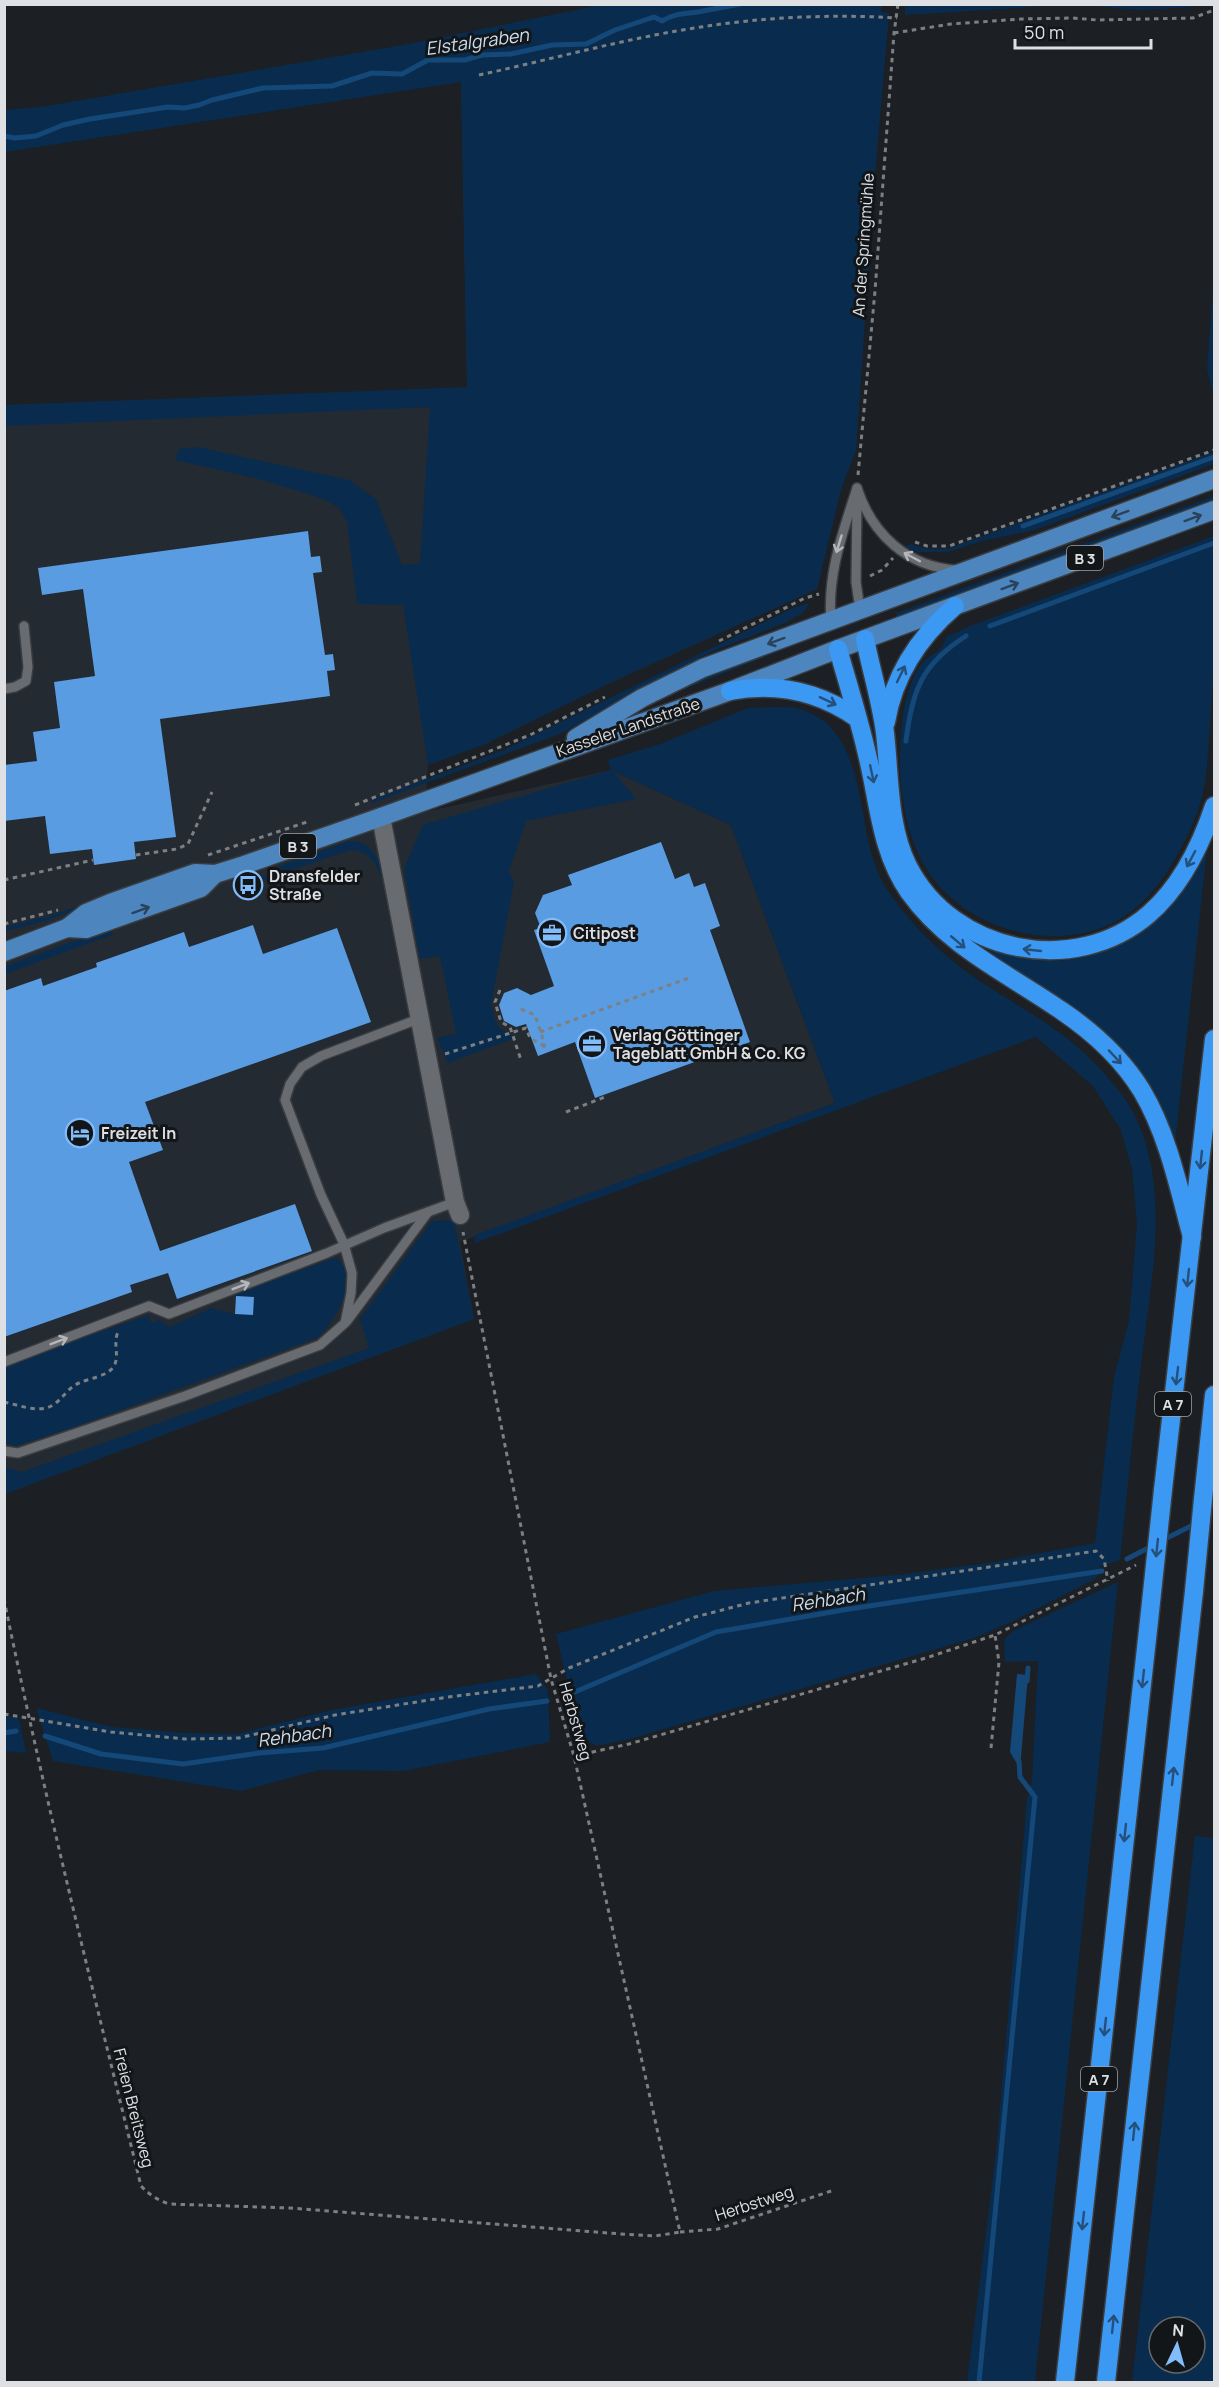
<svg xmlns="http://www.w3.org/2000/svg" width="1219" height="2387" font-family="Manrope,sans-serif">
<rect width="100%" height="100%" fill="#1c1f23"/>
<polygon fill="#232a32" points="888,23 874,184 856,450 841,489 817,589 612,682 485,744 428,765 425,812 611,770 731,825 835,1103 460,1242 474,1319 5,1494 5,405 467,388 461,82"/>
<g fill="#092c4e" fill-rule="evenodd">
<polygon points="882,5 881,12 889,13 874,184 856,450 841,489 817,589 612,682 485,744 428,765 403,605 357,604 347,521 339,508 328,501 306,493 255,478 175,460 179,449 198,447 349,480 376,499 402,565 420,563 430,407 5,426 5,405 467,387 461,82 5,152 5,110 41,107 403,45 601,5"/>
<polygon points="905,5 905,4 1064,5 905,15"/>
<polygon points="1083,5 1195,5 1190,7 1140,10"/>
<polygon points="1214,277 1214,397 1207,369"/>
<polygon points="1214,452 1214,464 1035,530 982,541 948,552 918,552 906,547 910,544 928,549 947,549"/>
<polygon points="1214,496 1214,499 897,618 896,613"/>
<path d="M 1214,536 C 1215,599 1215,662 1210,726 C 1207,761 1208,790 1193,823 C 1179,855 1160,889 1132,911 C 1070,959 968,934 928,871 C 900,828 896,766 903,717 C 904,703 913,672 923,662 C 935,651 941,654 946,637 L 970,626 Z"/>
<polygon points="810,603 803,613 785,623 716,650 673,671 560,734 372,803 371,800 506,749 795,607"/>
<polygon points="785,643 787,648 647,704 644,702"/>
<path d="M 772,707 C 782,708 794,706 803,710 C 873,734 852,835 886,888 C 911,926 948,961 986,985 C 1016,1005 1047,1021 1075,1045 C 1098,1065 1125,1093 1137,1120 C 1171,1197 1150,1285 1141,1365 C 1133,1430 1127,1495 1120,1560 L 1099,1567 L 1102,1571 L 1095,1579 L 1011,1622 L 974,1638 L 630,1739 L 596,1746 L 571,1730 L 567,1711 L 567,1681 L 556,1634 L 714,1591 L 896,1575 L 988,1563 L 1095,1543 L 1114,1377 L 1129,1321 L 1137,1224 L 1132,1169 L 1121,1130 L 1093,1086 L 1036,1037 L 475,1243 L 475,1235 L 835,1103 L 731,825 L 613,771 L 636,799 L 526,821 L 509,871 L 514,882 L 491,1005 L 497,1026 L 515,1038 L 448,1063 L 437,1038 L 456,1034 L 440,956 L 420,959 L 404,868 L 423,825 L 611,770 L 608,760 L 660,744 L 748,708 Z"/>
<path d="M 349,841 C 371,840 378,858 384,877 L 382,877 C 375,862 368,850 350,850 L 252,884 L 285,864 Z"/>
<path d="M 1207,849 L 1174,1153 L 1130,1060 L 971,946 C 996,952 1021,960 1047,961 C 1102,962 1152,930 1184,888 C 1193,876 1199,861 1207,849 Z"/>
<polygon points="102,898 103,900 42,922 5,931 5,927 49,916"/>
<polygon points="113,927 112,935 5,974 5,966"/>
<polygon points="454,1220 474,1319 5,1494 5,1467 22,1472 369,1348 360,1319 432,1221"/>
<path d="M 337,1257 C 340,1262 345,1268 346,1274 C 350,1298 333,1320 319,1337 L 72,1428 L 16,1446 L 5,1443 L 4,1365 L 149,1315 L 151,1323 L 159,1320 L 170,1327 L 211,1308 L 235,1314 L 253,1315 L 253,1297 L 236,1296 L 235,1294 Z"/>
<polygon points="1118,1582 1035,2382 967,2382 996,2153 1027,1799 1032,1781 1038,1661 1005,1662 1004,1640 1013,1631"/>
<polygon points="536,1674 548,1690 550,1742 403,1771 319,1770 241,1791 53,1761 36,1708 112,1727 185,1733 237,1734 332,1710"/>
<polygon points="5,1716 19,1718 26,1753 5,1751"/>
<path d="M 1195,1836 L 1214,1838 L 1214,2382 L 1132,2382 ZM 1159,2327 L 1195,2327 L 1195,2363 L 1159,2363 Z"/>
</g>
<polygon fill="#144879" points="1017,1674 1028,1675 1020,1769 1010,1752"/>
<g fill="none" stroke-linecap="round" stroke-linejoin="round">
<g stroke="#144879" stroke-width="5">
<path d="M 4,136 L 15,138 L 36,136 L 63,125 L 90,119 L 168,107 L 185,108 L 199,105 L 212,100 L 263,88 L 332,86 L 372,73 L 402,74 L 428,60 L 465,60 L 482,55 L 511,54 L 552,45 L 586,44 L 615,30 L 654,17 L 662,21 C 675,13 684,14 698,12 C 712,9 726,7 740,4"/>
<polyline points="1023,526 1214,457"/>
<polyline points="990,626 1214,543"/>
<path d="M 906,741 C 912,690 922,664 966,636"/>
<polyline points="1163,1540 1197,1523"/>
<polyline points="1127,1559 1152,1546"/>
<polyline points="1027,1681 1028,1668"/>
<polyline points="570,1694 716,1632 849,1609 1102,1571"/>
<polyline points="4,1733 16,1731"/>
<polyline points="45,1736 101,1754 183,1764 259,1753 323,1748 489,1709 547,1701"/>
<polyline points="979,2382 1035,1797 1020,1777 1019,1761"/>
</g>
</g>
<g fill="#599ce1">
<polygon points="308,531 311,557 320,556 322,572 313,573 325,655 333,654 335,670 327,671 330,696 160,719 176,837 134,842 136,859 94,865 92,849 50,854 45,816 4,821 4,765 37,761 33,732 60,728 54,682 95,676 83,589 42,595 38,568"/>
<polygon points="661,842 675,879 689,873 694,887 705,883 720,926 710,930 750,1042 595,1098 575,1042 538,1056 526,1024 516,1027 504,1021 499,1005 504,993 517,988 531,995 554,986 534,930 541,928 535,913 543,895 572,885 568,875"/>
<polygon points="253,925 263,954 337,928 371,1022 145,1102 163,1150 129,1162 160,1251 295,1204 312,1251 177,1299 168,1273 130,1285 132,1292 4,1337 4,991 41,978 43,986 97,967 96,963 184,932 189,947"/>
<polygon points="236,1296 254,1297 253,1315 235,1314"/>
</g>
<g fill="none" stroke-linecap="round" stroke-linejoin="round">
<g stroke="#3a3d40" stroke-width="12">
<g id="service">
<path d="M 857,488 C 872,534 907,567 957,570"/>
<polyline points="857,499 856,582 860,610"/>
<path d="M 831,621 C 827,574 843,532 857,488"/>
<polyline points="4,689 15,687 26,681 28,667 24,626"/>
<polyline points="347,1321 428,1212"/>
<polyline points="4,1362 149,1306 169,1314 327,1253 384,1228 455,1202"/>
<polyline points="4,1451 18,1453 185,1396 320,1345 345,1323 351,1293 352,1273 344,1244 321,1195 285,1100 290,1084 302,1067 321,1056 421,1018"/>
</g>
</g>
<g stroke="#3a3d40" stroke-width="21">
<polyline id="minor" points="381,817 455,1202 460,1215"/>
</g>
<g stroke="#3a3d40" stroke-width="21">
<g id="primary">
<polyline points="576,738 642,698 703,668 1214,479"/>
<polyline points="67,928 86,929 201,888 215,874"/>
<polyline points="4,952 67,928 86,913 110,903 195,873 215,874 244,865 381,817 730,691 838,649 1214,510"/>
</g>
</g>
<g stroke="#3a3d40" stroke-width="21">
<g id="motorway">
<path d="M 865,639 C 871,670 881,701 885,733 C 890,776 888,827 908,866 C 953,954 1075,978 1149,914 C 1181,886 1201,845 1214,806"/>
<path d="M 838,649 C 848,684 859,719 867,754 C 879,802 880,850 909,892 C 948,947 1009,974 1062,1011 C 1093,1032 1123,1060 1142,1091 C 1168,1135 1179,1189 1192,1237"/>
<path d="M 730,691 C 777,682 818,691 857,718"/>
<path d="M 886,722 C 894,674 919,637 955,606"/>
<polyline points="1163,1490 1214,1039"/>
<polyline points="1203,1499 1214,1395"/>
<polyline points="1065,2382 1149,1621"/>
<polyline points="1106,2382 1194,1591"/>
</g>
</g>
<g stroke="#7d8083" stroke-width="3" stroke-dasharray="4.5 4.5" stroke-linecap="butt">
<polyline points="894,33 951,24 1021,19 1073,18 1097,20 1193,18 1214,10"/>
<path d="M 479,75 C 553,59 627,38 701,27 C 764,17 833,14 897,18"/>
<polyline points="858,475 875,291 894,33 898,4"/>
<polyline points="915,542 927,546 949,546 1214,450"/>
<polyline points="870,576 882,570 893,558"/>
<polyline points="719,641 805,598 819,594"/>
<polyline points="355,805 530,735 605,697"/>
<polyline points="136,855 177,849 188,844 212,792"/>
<polyline points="208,855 310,821"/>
<polyline points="4,880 93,860"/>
<polyline points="4,924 58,910"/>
<polyline points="500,990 495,1002 501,1022 510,1027 521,1060"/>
<polyline points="521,1009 535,1015 544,1042 544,1052"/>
<polyline points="540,1032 689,978"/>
<polyline points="445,1054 526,1028 530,1038 544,1046"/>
<polyline points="566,1112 605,1097"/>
<path d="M 4,1402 C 18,1405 33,1411 46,1408 C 61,1404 65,1389 79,1383 C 90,1378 110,1376 115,1364 C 119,1354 113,1343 118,1332"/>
<path d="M 4,1599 C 44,1796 93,1991 141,2186 C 150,2195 157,2200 169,2204 L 290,2208 L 621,2234 L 655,2236 L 680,2232 L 574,1756 L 551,1679 L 463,1232"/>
<polyline points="4,1714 111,1732 186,1739 239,1738 335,1715 448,1697 538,1686 569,1668 695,1617 749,1603 1096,1551 1104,1559 1108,1581"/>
<polyline points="991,1748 999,1662 995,1635"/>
<polyline points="574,1756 629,1744 926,1658 995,1635 1136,1565"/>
<polyline points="680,2232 718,2229 834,2190"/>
</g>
<use href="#service" stroke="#686c71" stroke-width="9"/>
<use href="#minor" stroke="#686c71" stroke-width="18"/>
<use href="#primary" stroke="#4d86bf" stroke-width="18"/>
<use href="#motorway" stroke="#3b98f3" stroke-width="18"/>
<g stroke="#3a3d40" stroke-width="21" stroke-linecap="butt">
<g id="motorway-bridge">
<polyline points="1194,1591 1203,1499"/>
<polyline points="1149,1621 1163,1490"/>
</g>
</g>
<use href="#motorway-bridge" stroke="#3b98f3" stroke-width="18"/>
</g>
<defs><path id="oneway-shaft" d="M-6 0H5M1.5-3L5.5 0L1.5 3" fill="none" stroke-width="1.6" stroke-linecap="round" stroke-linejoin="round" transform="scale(1.5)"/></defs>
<g stroke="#2a435b">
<use href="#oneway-shaft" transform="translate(1120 514) rotate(160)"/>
<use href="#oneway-shaft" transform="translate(1193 518) rotate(-20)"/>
<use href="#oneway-shaft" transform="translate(1010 586) rotate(-20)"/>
<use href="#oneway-shaft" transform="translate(776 641) rotate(160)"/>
<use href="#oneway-shaft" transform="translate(141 910) rotate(-20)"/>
</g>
<g stroke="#b5b7bb">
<use href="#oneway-shaft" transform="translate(839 544) rotate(107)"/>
<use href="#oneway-shaft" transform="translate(912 557) rotate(-152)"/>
<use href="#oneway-shaft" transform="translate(241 1286) rotate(-21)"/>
<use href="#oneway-shaft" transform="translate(59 1341) rotate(-21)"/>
</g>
<g stroke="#25507b">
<use href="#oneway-shaft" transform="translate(901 674) rotate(-64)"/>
<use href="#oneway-shaft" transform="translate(828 701) rotate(25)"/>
<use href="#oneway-shaft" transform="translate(872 774) rotate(78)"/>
<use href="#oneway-shaft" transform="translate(1191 859) rotate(118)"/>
<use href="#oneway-shaft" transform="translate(958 942) rotate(40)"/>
<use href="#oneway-shaft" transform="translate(1032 950) rotate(-174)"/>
<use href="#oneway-shaft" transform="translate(1115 1057) rotate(47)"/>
<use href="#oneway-shaft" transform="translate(1201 1160) rotate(96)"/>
<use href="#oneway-shaft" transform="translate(1188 1278) rotate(96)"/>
<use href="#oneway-shaft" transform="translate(1177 1376) rotate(97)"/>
<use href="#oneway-shaft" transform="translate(1157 1548) rotate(96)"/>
<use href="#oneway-shaft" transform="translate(1143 1679) rotate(96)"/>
<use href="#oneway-shaft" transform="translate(1173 1776) rotate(-84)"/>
<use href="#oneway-shaft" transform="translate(1125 1833) rotate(96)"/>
<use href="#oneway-shaft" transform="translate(1105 2027) rotate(96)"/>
<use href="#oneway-shaft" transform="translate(1134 2131) rotate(-84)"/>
<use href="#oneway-shaft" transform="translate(1083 2221) rotate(96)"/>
<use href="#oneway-shaft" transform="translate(1113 2324) rotate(-84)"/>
</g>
<defs>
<g id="bus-ring" transform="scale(1.5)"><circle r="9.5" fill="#131619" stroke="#82bcfa" stroke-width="1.5"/><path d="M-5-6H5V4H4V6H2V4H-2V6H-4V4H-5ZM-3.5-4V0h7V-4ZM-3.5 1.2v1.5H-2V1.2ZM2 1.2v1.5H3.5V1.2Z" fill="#82bcfa"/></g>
<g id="office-ring" transform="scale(1.5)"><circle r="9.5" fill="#131619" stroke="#82bcfa" stroke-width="1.5"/><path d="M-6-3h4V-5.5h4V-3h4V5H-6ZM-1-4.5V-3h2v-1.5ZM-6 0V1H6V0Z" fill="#82bcfa"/></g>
<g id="hotel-ring" transform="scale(1.5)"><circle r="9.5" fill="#131619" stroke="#82bcfa" stroke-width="1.5"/><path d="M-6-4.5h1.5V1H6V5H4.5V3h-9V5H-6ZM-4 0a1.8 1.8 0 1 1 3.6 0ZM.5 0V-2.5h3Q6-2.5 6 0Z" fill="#82bcfa"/></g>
</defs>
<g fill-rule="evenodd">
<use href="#bus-ring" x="248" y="885"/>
<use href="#office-ring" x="552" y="933"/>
<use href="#office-ring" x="592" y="1044"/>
<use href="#hotel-ring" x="80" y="1133"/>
</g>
<g text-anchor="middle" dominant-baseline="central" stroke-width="6" stroke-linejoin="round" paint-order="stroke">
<g fill="#131619" stroke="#a1a3a6" stroke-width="1.5">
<rect x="1067" y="546" width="36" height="24" rx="4.5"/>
<rect x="280" y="834" width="36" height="24" rx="4.5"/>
<rect x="1155" y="1392" width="36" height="24" rx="4.5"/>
<rect x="1081" y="2067" width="36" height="24" rx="4.5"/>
</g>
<g font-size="15" font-weight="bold" fill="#dee0e3">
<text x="1085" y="558">B 3</text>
<text x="298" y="846">B 3</text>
<text x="1173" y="1404">A 7</text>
<text x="1099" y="2079">A 7</text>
</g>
<g font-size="16" fill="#dee0e3" stroke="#131619">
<text transform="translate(863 245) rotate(-86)">An der Springmühle</text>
<text transform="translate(628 727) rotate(-19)">Kasseler Landstraße</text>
<text transform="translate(576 1721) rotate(74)">Herbstweg</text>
<text transform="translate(134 2108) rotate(76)">Freien Breitsweg</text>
<text transform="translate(754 2203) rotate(-18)">Herbstweg</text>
</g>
<g font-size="16" font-weight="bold" fill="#dee0e3" stroke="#131619" text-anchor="start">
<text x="269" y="876">Dransfelder<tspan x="269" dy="18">Straße</tspan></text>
<text x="573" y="933">Citipost</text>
<text x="613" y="1035">Verlag Göttinger<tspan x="613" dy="18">Tageblatt GmbH &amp; Co. KG</tspan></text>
<text x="101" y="1133">Freizeit In</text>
</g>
<g font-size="18" font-style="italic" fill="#ccddef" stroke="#131619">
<text transform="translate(477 41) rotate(-8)">Elstalgraben</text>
<text transform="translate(828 1599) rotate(-9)">Rehbach</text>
<text transform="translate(294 1735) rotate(-8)">Rehbach</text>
</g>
</g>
<rect width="1219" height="2387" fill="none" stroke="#dee0e3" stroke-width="12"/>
<g transform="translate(1177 2345) rotate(5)"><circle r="28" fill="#131619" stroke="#64676a" stroke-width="1.5"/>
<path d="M0-4.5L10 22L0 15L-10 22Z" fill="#82bcfa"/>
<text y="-9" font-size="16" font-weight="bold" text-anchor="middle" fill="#dee0e3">N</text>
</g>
<path d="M1015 39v9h136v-9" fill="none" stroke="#dee0e3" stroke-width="3"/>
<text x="1024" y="39" font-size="18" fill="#dee0e3" stroke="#131619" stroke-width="4.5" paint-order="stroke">50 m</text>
</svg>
